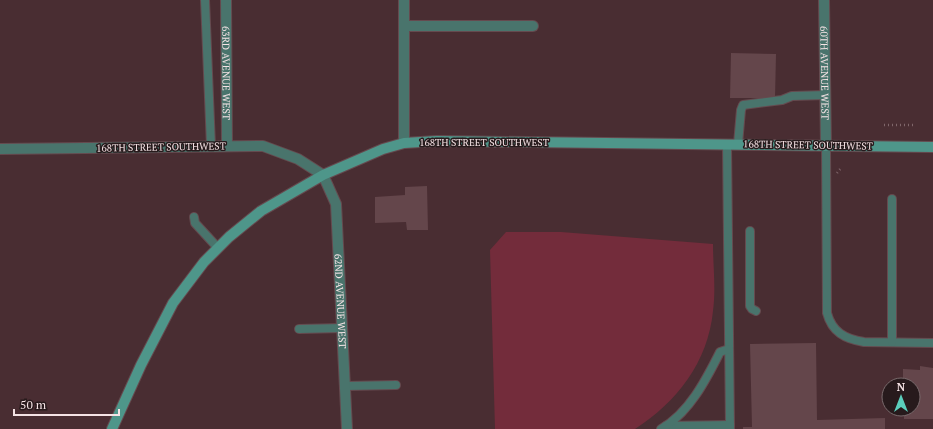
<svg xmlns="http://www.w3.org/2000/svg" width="933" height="429" font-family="'PT Serif',serif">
<rect width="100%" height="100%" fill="#492d32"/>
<path fill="#732c3b" d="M 506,232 L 561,232 L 713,244 C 713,266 716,289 713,311 C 708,362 677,402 635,429 L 495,429 L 490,250 Z"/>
<g fill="#64464b">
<polygon points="731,53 776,54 775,98 730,98"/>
<polygon points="427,186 428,230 407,230 406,222 375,223 375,197 405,195 405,187"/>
<polygon points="816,343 817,420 885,418 885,429 743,429 743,427 752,427 750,344"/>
<polygon points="920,366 933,368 933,419 904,419 904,409 913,409 913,385 903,385 903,369 920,370"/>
</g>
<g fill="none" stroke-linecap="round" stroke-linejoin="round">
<g stroke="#654a4f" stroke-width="10">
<g id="service">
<polyline points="205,0 211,146"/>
<polyline points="727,144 730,429"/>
<polyline points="738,144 741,110 743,105 782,100 792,96 826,95"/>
<path d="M 826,146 L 827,313 C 832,332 845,339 864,342 L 933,343"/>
<polyline points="194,217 195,223 218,248"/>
<polyline points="750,231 750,306 752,309 756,311"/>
<polyline points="299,329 343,328"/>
<polyline points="892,342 892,199"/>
<polyline points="346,386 396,385"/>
<polyline points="666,426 730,425"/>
<path d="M 661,429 C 689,413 706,380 720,352 L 729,349"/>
</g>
</g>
<g stroke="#654a4f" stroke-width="12">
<g id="minor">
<path id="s1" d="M 226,0 L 227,146"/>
<path id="s2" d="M 824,0 L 826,146"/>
<polyline points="405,26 533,26"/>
<polyline points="404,143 404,0"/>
<path id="s3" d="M 323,175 L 336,204 L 347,429"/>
</g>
</g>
<g stroke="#654a4f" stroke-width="12">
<polyline id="tertiary" points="0,149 263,146 298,159 323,175"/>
</g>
<g stroke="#654a4f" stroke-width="12">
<polyline id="secondary" points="112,429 141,365 173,303 204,262 229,237 261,211 323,175 383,149 404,143 437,141 933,147"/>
</g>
<g stroke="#7f666a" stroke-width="2.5" stroke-dasharray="1 3" stroke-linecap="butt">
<polyline points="884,125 914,125"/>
<polyline points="837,173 841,168"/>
</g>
<use href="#service" stroke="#49746c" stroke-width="8"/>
<use href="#minor" stroke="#49746c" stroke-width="10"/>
<use href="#tertiary" stroke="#49746c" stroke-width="10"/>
<use href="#secondary" stroke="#4e968a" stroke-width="10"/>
</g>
<g text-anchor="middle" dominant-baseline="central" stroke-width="3" stroke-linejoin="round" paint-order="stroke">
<g font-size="10" fill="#f5e3e5" stroke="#271a1c">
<text stroke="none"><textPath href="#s1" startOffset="73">63RD AVENUE WEST</textPath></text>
<text stroke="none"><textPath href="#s2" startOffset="73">60TH AVENUE WEST</textPath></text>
<text x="484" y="142">168TH STREET SOUTHWEST</text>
<text transform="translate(808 145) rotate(1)">168TH STREET SOUTHWEST</text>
<text transform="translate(161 147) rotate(-1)">168TH STREET SOUTHWEST</text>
<text stroke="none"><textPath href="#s3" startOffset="129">62ND AVENUE WEST</textPath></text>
</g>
</g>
<g transform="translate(901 397)"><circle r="19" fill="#271a1c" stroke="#796a6c"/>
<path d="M0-3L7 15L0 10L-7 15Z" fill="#5bcebc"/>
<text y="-6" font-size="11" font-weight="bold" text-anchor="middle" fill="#f5e3e5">N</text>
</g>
<path d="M14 409v6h105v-6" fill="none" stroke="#f5e3e5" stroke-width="2"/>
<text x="20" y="409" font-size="12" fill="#f5e3e5" stroke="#271a1c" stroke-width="3" paint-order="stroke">50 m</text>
</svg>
